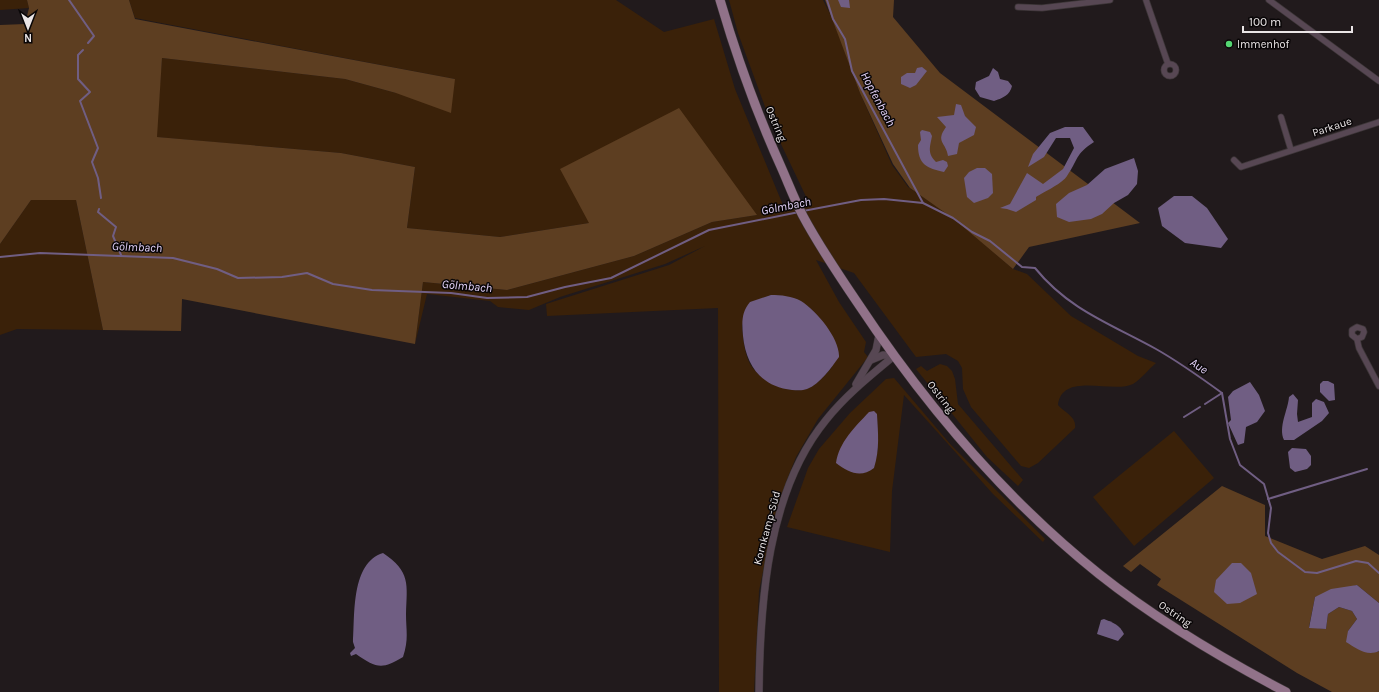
<svg xmlns="http://www.w3.org/2000/svg" width="1379" height="692" font-family="Karla,sans-serif">
<rect width="100%" height="100%" fill="#211a1c"/>
<g fill="#3a2109" fill-rule="evenodd">
<polygon points="0,0 27,0 29,8 0,10"/>
<path d="M 129,0 L 616,0 L 664,32 L 714,19 L 735,89 L 785,210 L 810,205 L 771,123 L 738,33 L 729,0 L 823,0 L 833,20 L 860,93 L 892,165 L 908,187 L 954,218 L 1013,269 L 1027,274 L 1071,316 L 1138,356 L 1156,363 C 1149,369 1141,379 1133,384 C 1113,394 1062,371 1058,405 C 1065,413 1077,417 1075,428 L 1038,463 L 1029,468 L 1021,466 L 971,407 L 963,389 L 962,368 L 958,361 L 946,354 L 916,357 L 854,273 L 816,260 L 839,302 L 866,342 L 864,352 L 868,357 L 818,419 L 796,457 L 786,482 L 773,522 L 759,591 L 754,692 L 719,692 L 718,308 L 547,316 L 546,304 L 669,265 L 705,246 L 665,264 L 560,297 L 529,310 L 498,307 L 490,301 L 427,294 L 415,344 L 423,282 L 507,290 L 634,256 L 712,222 L 757,215 L 589,223 L 500,237 L 407,228 L 415,167 L 341,153 L 156,137 L 162,58 L 345,79 L 396,93 L 455,79 L 135,18 ZM 771,295 C 787,295 811,303 819,319 C 826,331 828,353 832,367 C 825,375 816,386 806,389 C 788,395 759,380 750,364 C 744,352 743,338 742,325 L 761,299 Z"/>
<polygon points="31,200 76,200 103,330 17,329 0,335 0,244"/>
<polygon points="940,364 947,366 952,371 955,379 958,404 1023,480 1018,486 987,457 916,369 921,366 927,371"/>
<path d="M 894,378 L 951,445 L 1045,539 L 1043,542 L 993,494 L 904,395 L 892,491 L 890,552 L 787,527 L 808,468 L 819,449 L 850,413 L 886,379 ZM 877,414 L 878,448 L 874,468 Z"/>
<polygon points="1174,431 1214,478 1134,546 1093,497"/>
</g>
<g fill="#5d3e21">
<polygon points="27,0 129,0 135,19 455,79 451,113 396,93 345,79 162,58 157,137 341,153 415,167 407,228 500,237 589,223 560,169 679,108 757,215 712,222 634,256 507,290 423,282 415,344 182,299 181,331 103,330 76,200 31,200 0,244 0,25 25,24 29,8"/>
<polygon points="825,0 894,0 893,17 940,73 1140,223 1029,247 1013,269 954,219 910,188 893,164 860,93"/>
<polygon points="1222,486 1265,505 1265,536 1322,559 1365,546 1379,555 1379,603 1357,585 1315,597 1309,627 1326,629 1328,614 1339,607 1352,611 1357,619 1348,631 1377,652 1379,651 1379,692 1332,692 1297,673 1157,585 1161,579 1140,564 1131,572 1123,566"/>
</g>
<g fill="#705e83">
<polygon points="838,0 849,0 850,8 841,7"/>
<polygon points="922,67 927,71 916,85 910,88 901,84 901,77 907,73 915,73 917,68"/>
<path d="M 993,68 L 998,72 L 1000,79 L 1008,81 L 1012,86 C 1010,95 1003,98 994,101 L 980,97 L 975,89 L 976,82 L 989,76 Z"/>
<path d="M 956,104 L 961,105 L 965,116 L 976,127 L 974,135 L 959,143 L 957,154 L 948,156 C 946,142 935,142 946,127 L 937,117 L 954,115 Z"/>
<path d="M 1065,127 L 1083,127 L 1094,142 C 1075,154 1078,160 1067,176 C 1063,183 1044,192 1036,197 L 1036,200 L 1016,212 L 1007,209 L 1000,208 L 1010,204 L 1027,173 L 1043,184 L 1063,169 L 1074,148 L 1070,138 L 1056,138 L 1044,157 L 1028,167 L 1033,154 L 1050,133 Z"/>
<path d="M 922,130 L 930,132 L 932,136 C 930,147 927,153 936,162 L 943,160 L 947,162 L 948,166 L 944,172 C 927,168 918,165 918,145 L 921,140 L 920,132 Z"/>
<polygon points="1134,158 1138,171 1137,184 1128,195 1114,203 1102,214 1091,219 1069,222 1057,217 1056,204 1069,193 1087,185 1105,169"/>
<polygon points="977,168 985,168 992,174 993,193 988,198 974,203 967,197 964,178 969,172"/>
<polygon points="1174,196 1192,196 1207,208 1228,239 1221,248 1185,243 1162,226 1158,208"/>
<path d="M 771,295 C 781,295 792,296 801,301 C 817,311 840,339 839,357 C 831,368 820,384 807,389 C 802,391 796,390 792,390 C 761,387 746,365 743,336 C 742,323 741,313 750,302 Z"/>
<polygon points="1323,381 1328,381 1334,384 1335,400 1329,401 1320,392 1320,384"/>
<polygon points="1250,382 1259,395 1265,411 1257,422 1246,427 1244,443 1238,445 1228,423 1231,420 1228,397 1233,391"/>
<path d="M 1293,394 L 1298,400 L 1297,414 L 1298,422 L 1312,417 L 1312,403 L 1316,399 L 1324,402 L 1329,413 L 1322,421 L 1294,440 L 1284,440 C 1278,427 1288,410 1289,397 Z"/>
<path d="M 874,411 L 877,414 C 878,433 880,449 874,468 C 861,478 849,473 836,463 C 839,442 855,427 869,412 Z"/>
<polygon points="1292,448 1306,449 1311,456 1311,465 1307,469 1295,472 1290,468 1288,452"/>
<path d="M 383,553 C 411,572 407,584 406,614 C 406,631 409,639 403,657 C 382,670 376,668 356,654 L 351,656 L 350,653 L 355,648 L 353,642 C 355,614 351,563 383,553 Z"/>
<polygon points="1232,563 1241,563 1251,573 1257,594 1240,603 1227,604 1214,592 1216,580"/>
<path d="M 1357,585 L 1379,603 L 1379,651 C 1367,657 1356,648 1346,642 L 1348,631 L 1357,619 L 1352,611 L 1339,607 L 1328,614 L 1326,629 L 1309,628 L 1315,597 L 1331,589 Z"/>
<path d="M 1104,619 C 1112,622 1120,625 1124,634 L 1118,641 L 1097,634 L 1101,620 Z"/>
</g>
<g fill="none" stroke-linecap="round" stroke-linejoin="round">
<g stroke="#705e83" stroke-width="2">
<polyline points="69,0 94,36 88,43"/>
<polyline points="827,0 833,19 845,39 852,71 923,203"/>
<polyline points="83,50 78,55 78,79 90,92 80,101 98,148 92,162 98,178 101,198"/>
<polyline points="99,209 98,212 116,227 113,236 121,255"/>
<path d="M 803,211 L 861,200 L 884,199 L 923,203 L 953,218 L 972,232 L 990,241 L 1022,267 L 1035,268 C 1069,310 1111,324 1156,349 C 1179,362 1200,377 1222,393 L 1230,439 L 1240,465 L 1264,484 L 1271,508 L 1268,533 L 1271,543 L 1278,552 L 1305,572 L 1317,573 L 1356,561 L 1368,563 L 1379,573"/>
<polyline points="0,257 40,253 173,258 217,269 238,278 282,277 307,273 333,284 372,290 451,293 487,298 527,297 565,287 611,278 709,230 799,212"/>
<polyline points="1205,404 1222,393"/>
<polyline points="1184,417 1200,407"/>
<polyline points="1268,499 1367,469"/>
</g>
<g stroke="#3d3638" stroke-width="7">
<g id="minor">
<polyline points="1146,0 1168,64"/>
<polyline points="1269,0 1379,81"/>
<polyline points="1018,7 1042,8 1110,0"/>
<circle cx="1170" cy="70" r="6"/>
<polyline points="1281,117 1291,150"/>
<polyline points="1234,160 1241,167 1379,122"/>
<polyline points="1357,339 1362,337 1364,332 1363,329 1357,327 1352,330 1352,335 1357,339 1359,348 1379,386"/>
</g>
</g>
<g stroke="#3d3638" stroke-width="8">
<g id="tertiary">
<polyline points="871,360 883,355 894,356"/>
<polyline points="856,384 876,350 879,335"/>
<path d="M 759,692 C 760,603 767,492 826,420 C 846,395 870,376 894,356"/>
</g>
</g>
<g stroke="#3d3638" stroke-width="10">
<path id="primary" d="M 720,0 C 737,58 757,114 782,169 C 789,185 795,201 803,216 C 819,246 838,274 857,302 C 924,403 1004,498 1099,574 C 1157,620 1221,658 1286,692"/>
</g>
<use href="#minor" stroke="#574753" stroke-width="5.5"/>
<use href="#tertiary" stroke="#574753" stroke-width="7"/>
<use href="#primary" stroke="#917289" stroke-width="9"/>
</g>
<circle fill="#54d672" stroke="#090607" stroke-width="1.5" cx="1229" cy="44" r="4"/>
<g text-anchor="middle" dominant-baseline="central" stroke-width="3" stroke-linejoin="round" paint-order="stroke">
<g font-size="11" fill="#eae5e6" stroke="#090607" text-anchor="start">
<text x="1237" y="44">Immenhof</text>
</g>
<g font-size="11" fill="#eae5e6" stroke="#090607">
<text transform="translate(776 124) rotate(67)">Ostring</text>
<text transform="translate(1332 127) rotate(-18)">Parkaue</text>
<text transform="translate(941 397) rotate(52)">Ostring</text>
<text transform="translate(767 528) rotate(-75)">Kornkamp-Süd</text>
<text transform="translate(1175 614) rotate(34)">Ostring</text>
</g>
<g font-size="12" font-style="italic" fill="#e4d3f9" stroke="#090607">
<text transform="translate(878 99) rotate(62)">Hopfenbach</text>
<text transform="translate(786 206) rotate(-11)">Gölmbach</text>
<text transform="translate(137 247) rotate(2)">Gölmbach</text>
<text transform="translate(467 286) rotate(5)">Gölmbach</text>
<text transform="translate(1199 366) rotate(33)">Aue</text>
</g>
</g>
<g transform="translate(28 28) rotate(180)" stroke="#090607" stroke-width="3" paint-order="stroke">
<path d="M0-3L7 15L0 10L-7 15Z" fill="#eae5e6"/>
<text y="-6" font-size="11" font-weight="bold" text-anchor="middle" fill="#eae5e6">N</text>
</g>
<path d="M1243 26v6h109v-6" fill="none" stroke="#eae5e6" stroke-width="2"/>
<text x="1249" y="26" font-size="12" fill="#eae5e6" stroke="#090607" stroke-width="3" paint-order="stroke">100 m</text>
</svg>
